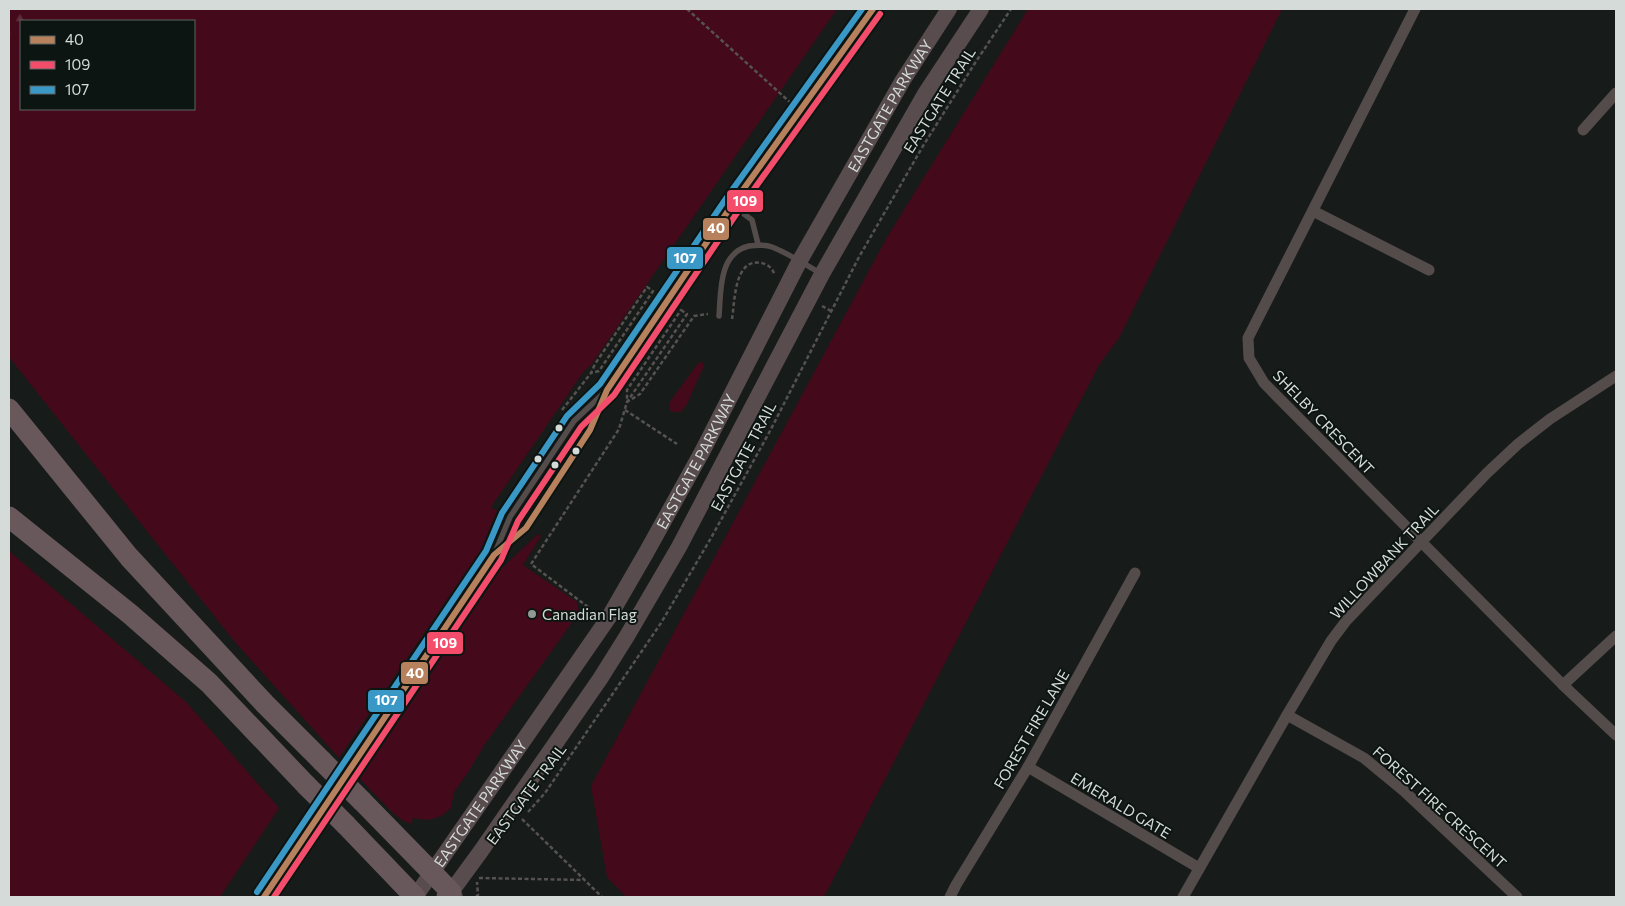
<svg xmlns="http://www.w3.org/2000/svg" width="1625" height="906" font-family="Commissioner,sans-serif">
<defs>
<pattern id="forest-firs" width="22" height="20" patternUnits="userSpaceOnUse" patternTransform="scale(1.25)"><rect width="22" height="20" fill="#44091a"/><path d="M5 1l3.5 6h-7zM16 11l3.5 6h-7z" fill="#5e2c3b"/></pattern>
</defs>
<rect width="100%" height="100%" fill="#171c1a"/>
<g fill="#44091a" fill-rule="evenodd">
<path d="M 9,9 L 837,9 L 591,365 L 584,371 L 491,507 L 497,511 L 480,551 L 339,758 L 234,641 L 9,357 ZM 21,21 L 194,21 L 194,109 L 21,109 Z"/>
<polygon points="1028,9 1282,9 1119,338 1099,365 824,897 626,897 607,877 591,786 886,239"/>
<polygon points="699,362 703,363 704,366 687,404 681,412 673,412 670,410 669,403"/>
<polygon points="538,534 541,536 523,565 577,602 579,613 485,744 467,774 454,792 451,808 444,814 436,818 427,820 413,818 411,824 402,820 392,812 360,779 502,568"/>
<polygon points="9,551 186,702 279,808 220,897 9,897"/>
</g>
<polygon fill="url(#forest-firs)" points="9,9 32,9 24,21 21,21 21,25 9,44"/>
<g fill="none" stroke-linecap="round" stroke-linejoin="round">
<g stroke="#555251" stroke-width="2.5" stroke-dasharray="4 2.5" stroke-linecap="butt">
<polyline points="687,9 793,105"/>
<polyline points="822,306 831,311"/>
<polygon points="681,310 687,314 627,402 627,390"/>
<path d="M 732,319 C 735,301 734,258 761,263 C 768,264 772,268 775,275"/>
<polyline points="562,410 591,373 595,364 647,287 653,291 599,371 591,373"/>
<polyline points="625,410 677,444"/>
<polyline points="588,607 531,564 619,429 627,402 640,394 694,316 708,314"/>
<polyline points="528,812 545,793 661,623 711,538 770,431 859,257 923,146 975,63 1011,9"/>
<polyline points="522,819 602,897"/>
<polyline points="479,878 583,880"/>
<polyline points="476,897 478,895 477,882"/>
</g>
<g stroke="#544b4b" stroke-width="5.5">
<polyline points="732,205 752,220 758,244"/>
<path d="M 719,316 C 721,293 718,253 749,246 C 756,245 764,244 772,247 C 788,253 804,264 820,273"/>
<polyline points="496,554 526,528 590,430 606,392"/>
<polyline points="345,778 494,555 510,517 574,421 607,390 732,205 873,9"/>
<polyline points="264,897 340,786"/>
</g>
<g stroke="#544b4b" stroke-width="11">
<polyline points="1415,9 1248,338 1249,358 1264,383 1563,685 1616,735"/>
<polyline points="1583,130 1616,93"/>
<polyline points="1313,211 1429,270"/>
<polyline points="1563,685 1616,636"/>
<polyline points="1287,715 1364,758 1404,791 1517,897"/>
<polyline points="1028,767 1199,868"/>
<polyline points="950,897 956,885 1028,767 1135,573"/>
<polyline points="1183,897 1287,715 1331,641 1346,621 1487,473 1518,444 1550,419 1616,376"/>
</g>
<g stroke="#584c4e" stroke-width="16">
<path id="s1" d="M 415,897 L 609,617 L 646,553 L 702,452 L 799,262 L 903,80 L 949,9"/>
<polyline points="455,897 451,892 481,851 600,679 627,636 679,547 822,274 925,94 981,9"/>
</g>
<g stroke="#69585b" stroke-width="21">
<polyline points="9,409 129,557 265,704 322,761"/>
<polyline points="9,517 130,614 209,683 306,785"/>
<polyline points="362,801 451,892 447,897"/>
<polyline points="346,825 415,897"/>
</g>
<g stroke="#69585b" stroke-width="21">
<polyline points="322,761 362,801"/>
<polyline points="306,785 346,825"/>
</g>
<g stroke="#0d1512" stroke-width="10">
<polyline id="bus-1" points="264,897 494,555 526,528 590,430 607,390 732,205 873,9"/>
</g>
<g stroke="#0d1512" stroke-width="10">
<polyline id="bus-2" points="274,897 501,560 518,521 581,427 614,395 739,210 880,14"/>
</g>
<g stroke="#0d1512" stroke-width="10">
<polyline id="bus-3" points="257,892 486,551 502,513 567,416 600,384 725,200 862,9"/>
</g>
<use href="#bus-1" stroke="#b6815c" stroke-width="6"/>
<use href="#bus-2" stroke="#f44d6c" stroke-width="6"/>
<use href="#bus-3" stroke="#3a98c7" stroke-width="6"/>
</g>
<g fill="#d5dbd8" stroke="#0d1512" stroke-width="2">
<circle cx="559" cy="428" r="4.5"/>
<circle cx="576" cy="451" r="4.5"/>
<circle cx="538" cy="459" r="4.5"/>
<circle cx="555" cy="465" r="4.5"/>
</g>
<circle fill="#929896" stroke="#0d1512" stroke-width="2" cx="532" cy="614" r="5"/>
<g text-anchor="middle" dominant-baseline="central" stroke-width="4" stroke-linejoin="round" paint-order="stroke">
<g font-size="15" fill="#d5dbd8" stroke="#0d1512">
<text transform="translate(939 100) rotate(-58)">EASTGATE TRAIL</text>
<text stroke="none"><textPath href="#s1" startOffset="924">EASTGATE PARKWAY</textPath></text>
<text transform="translate(1324 422) rotate(46)">SHELBY CRESCENT</text>
<text transform="translate(743 456) rotate(-62)">EASTGATE TRAIL</text>
<text stroke="none"><textPath href="#s1" startOffset="519">EASTGATE PARKWAY</textPath></text>
<text transform="translate(1384 561) rotate(-47)">WILLOWBANK TRAIL</text>
<text transform="translate(1031 729) rotate(-60)">FOREST FIRE LANE</text>
<text transform="translate(526 794) rotate(-53)">EASTGATE TRAIL</text>
<text stroke="none"><textPath href="#s1" startOffset="114">EASTGATE PARKWAY</textPath></text>
<text transform="translate(1121 805) rotate(31)">EMERALD GATE</text>
<text transform="translate(1440 807) rotate(42)">FOREST FIRE CRESCENT</text>
</g>
<g font-size="15" fill="#d5dbd8" stroke="#0d1512" text-anchor="start">
<text x="542" y="614">Canadian Flag</text>
</g>
</g>
<g stroke="#0d1512" stroke-width="2">
<rect x="726" y="189" width="38" height="24" rx="5" fill="#f44d6c"/>
<rect x="702" y="217" width="28" height="24" rx="5" fill="#b6815c"/>
<rect x="666" y="246" width="38" height="24" rx="5" fill="#3a98c7"/>
<rect x="426" y="631" width="38" height="24" rx="5" fill="#f44d6c"/>
<rect x="400" y="661" width="29" height="24" rx="5" fill="#b6815c"/>
<rect x="367" y="689" width="38" height="24" rx="5" fill="#3a98c7"/>
</g>
<g font-size="14" text-anchor="middle" font-weight="bold" fill="#fff">
<text x="745" y="206">109</text>
<text x="716" y="233">40</text>
<text x="685" y="263">107</text>
<text x="445" y="648">109</text>
<text x="415" y="678">40</text>
<text x="386" y="705">107</text>
</g>
<rect width="1625" height="906" fill="none" stroke="#d5dbd8" stroke-width="20"/>
<rect x="20" y="20" width="175" height="90" fill="#0d1512" stroke="#5d6461"/>
<rect x="30" y="36" width="25" height="8" fill="#b6815c" stroke="#5d6461"/>
<text x="65" y="45" font-size="15" fill="#d5dbd8">40</text>
<rect x="30" y="61" width="25" height="8" fill="#f44d6c" stroke="#5d6461"/>
<text x="65" y="70" font-size="15" fill="#d5dbd8">109</text>
<rect x="30" y="86" width="25" height="8" fill="#3a98c7" stroke="#5d6461"/>
<text x="65" y="95" font-size="15" fill="#d5dbd8">107</text>
</svg>
